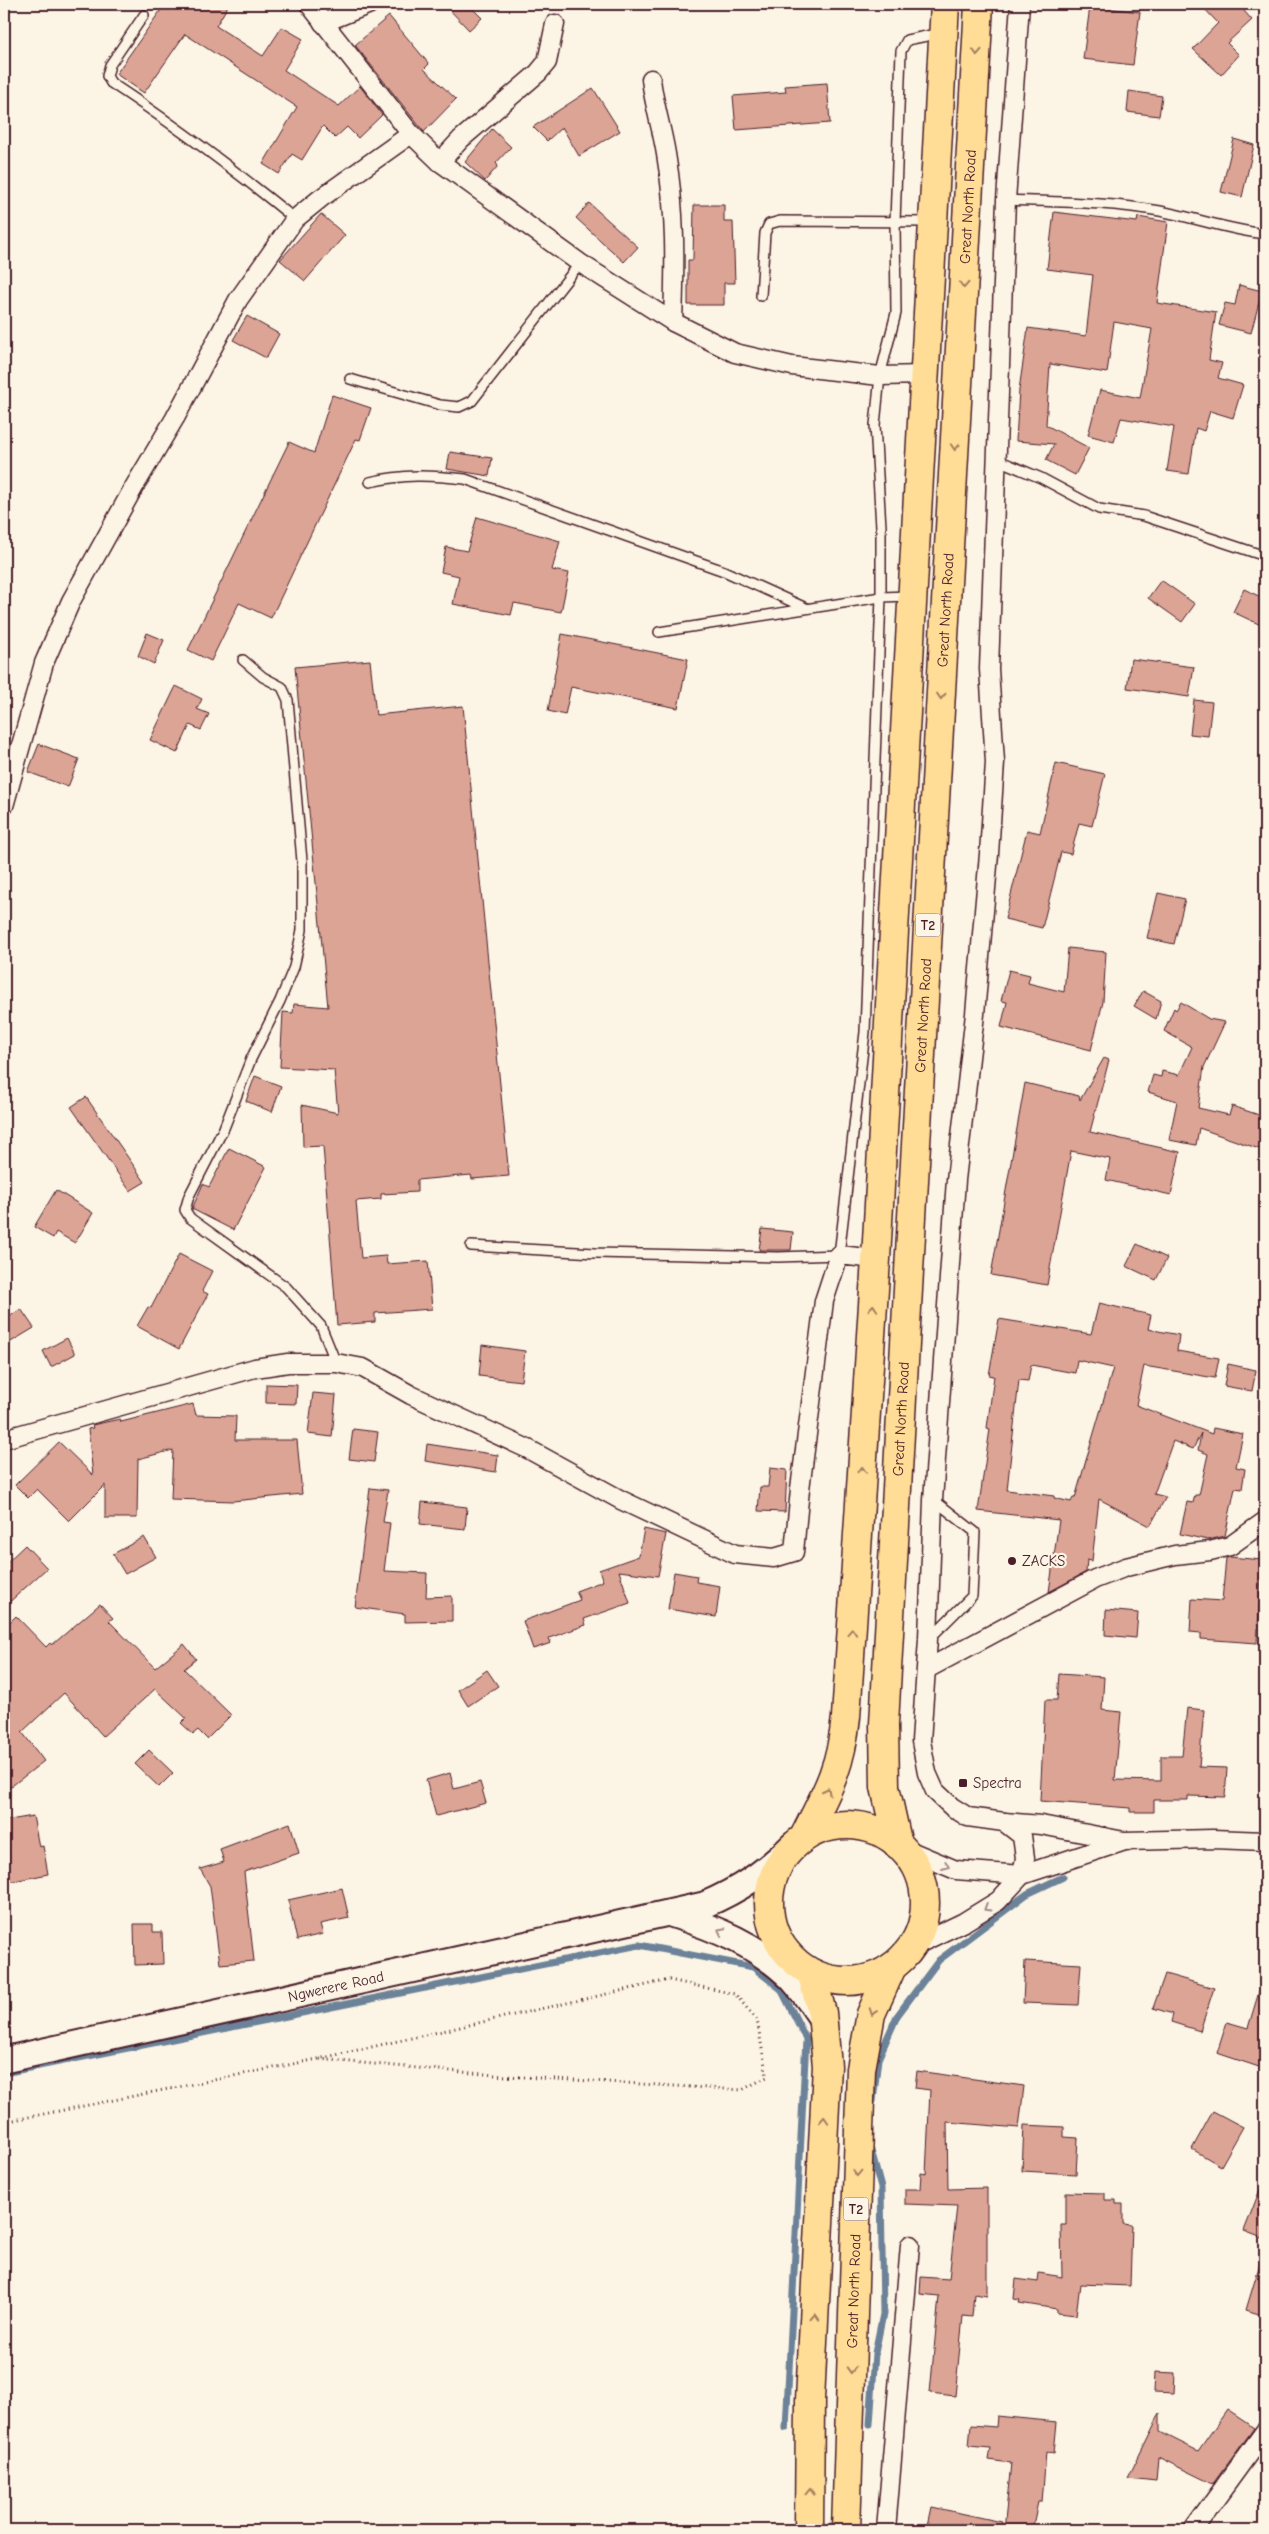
<svg xmlns="http://www.w3.org/2000/svg" width="1269" height="2534" font-family="'Comic Neue',sans-serif">
<rect width="100%" height="100%" fill="#fcf5e5"/>
<filter id="ink" filterUnits="userSpaceOnUse"><feTurbulence type="fractalNoise" baseFrequency=".02" numOctaves="2"/><feDisplacementMap in="SourceGraphic" scale="10" xChannelSelector="R" yChannelSelector="G"/><feConvolveMatrix kernelMatrix="1 2 1 2 8 2 1 2 1" color-interpolation-filters="sRGB"/></filter>
<g filter="url(#ink)">
<g fill="none" stroke-linecap="round" stroke-linejoin="round">
<g stroke="#6c8299" stroke-width="7">
<polyline points="4,2073 639,1945 753,1967 781,1989 806,2039 786,2428"/>
<polyline points="873,2101 878,2059 897,2016 939,1960 1027,1894 1063,1877"/>
<polyline points="870,2147 881,2188 883,2314 875,2353 870,2424"/>
</g>
</g>
<g fill="#dca495" stroke="#4a1f2b" fill-rule="evenodd">
<polygon points="165,4 229,4 216,26 263,56 282,27 303,39 284,70 339,106 360,86 382,115 358,138 347,127 335,138 323,126 302,160 292,154 279,174 263,164 297,107 185,34 144,93 116,74"/>
<polygon points="444,4 468,4 482,18 469,30"/>
<polygon points="1200,4 1238,4 1252,20 1227,43 1239,55 1221,75 1193,49 1218,23"/>
<polygon points="1090,6 1140,12 1133,65 1083,59"/>
<polygon points="389,16 429,64 424,69 456,99 424,132 355,45"/>
<polygon points="827,83 830,123 736,130 733,96 786,92 785,86"/>
<polygon points="593,88 620,131 579,156 562,127 547,141 533,127"/>
<polygon points="1129,91 1162,96 1159,116 1127,112"/>
<polygon points="492,129 511,147 496,163 498,166 485,181 465,162"/>
<polygon points="1234,139 1254,145 1242,197 1221,192"/>
<polygon points="589,203 638,247 624,262 576,218"/>
<polygon points="694,205 724,205 724,222 733,222 735,283 724,283 724,305 688,305 688,260 693,260"/>
<polygon points="1054,212 1137,222 1138,217 1168,222 1157,303 1216,312 1209,360 1222,363 1218,378 1243,385 1233,418 1210,411 1204,431 1196,428 1189,474 1167,471 1174,427 1121,418 1114,442 1088,435 1100,390 1140,398 1152,329 1114,322 1107,373 1050,364 1046,425 1089,448 1075,475 1046,460 1054,444 1016,441 1019,390 1028,328 1086,336 1093,275 1047,269"/>
<polygon points="321,214 345,235 305,281 280,260"/>
<polygon points="1239,285 1262,291 1251,333 1219,325 1225,303 1235,305"/>
<polygon points="247,316 279,334 266,358 233,340"/>
<polygon points="332,395 371,408 360,440 356,439 271,618 239,603 211,661 188,650 289,442 314,453"/>
<polygon points="450,452 492,458 489,476 447,469"/>
<polygon points="477,517 560,541 552,570 569,573 561,612 514,603 511,615 453,604 459,576 441,572 446,547 467,551"/>
<polygon points="1161,580 1195,604 1182,622 1148,598"/>
<polygon points="1244,589 1265,599 1265,627 1233,612"/>
<polygon points="147,633 164,640 154,664 138,656"/>
<polygon points="562,634 688,659 678,708 571,687 565,715 548,711"/>
<polygon points="1131,659 1194,667 1189,697 1127,688"/>
<polygon points="370,660 376,715 463,706 509,1176 472,1179 471,1175 417,1180 417,1192 381,1194 381,1199 356,1201 361,1258 386,1256 387,1264 428,1261 432,1309 375,1313 375,1322 337,1325 323,1146 303,1147 302,1105 338,1113 334,1070 280,1067 283,1012 293,1013 294,1004 328,1007 295,667"/>
<polygon points="176,686 202,699 197,709 209,714 201,730 190,725 177,753 150,740"/>
<polygon points="1194,700 1212,702 1208,736 1190,734"/>
<polygon points="39,744 79,759 68,787 28,772"/>
<polygon points="1056,763 1105,774 1092,826 1079,823 1071,854 1061,852 1042,928 1005,919 1027,830 1040,833"/>
<polygon points="1158,893 1185,899 1174,944 1147,938"/>
<polygon points="1068,948 1106,952 1103,1002 1091,1050 1001,1027 1007,1002 1001,1001 1009,970 1030,975 1028,983 1064,992"/>
<polygon points="1143,991 1161,1001 1156,1019 1134,1006"/>
<polygon points="1181,1002 1209,1019 1225,1022 1204,1067 1198,1108 1229,1115 1232,1106 1265,1117 1265,1151 1199,1128 1196,1145 1169,1140 1177,1101 1148,1092 1153,1075 1161,1077 1162,1071 1179,1075 1192,1047 1164,1031 1174,1008 1176,1010"/>
<polygon points="1104,1058 1109,1060 1090,1132 1180,1152 1171,1195 1106,1180 1110,1159 1071,1151 1047,1285 991,1275 1025,1083 1079,1096 1080,1100"/>
<polygon points="255,1076 281,1086 272,1112 246,1101"/>
<polygon points="86,1097 145,1182 130,1191 71,1107"/>
<polygon points="229,1148 266,1167 233,1230 192,1209 203,1184 209,1187"/>
<polygon points="56,1190 93,1213 75,1243 56,1232 53,1238 34,1227"/>
<polygon points="762,1229 793,1232 791,1250 759,1250"/>
<polygon points="1137,1244 1167,1258 1156,1280 1126,1266"/>
<polygon points="179,1254 212,1271 202,1291 208,1294 179,1349 137,1326 148,1307 151,1308"/>
<path d="M 1099,1303 L 1151,1315 L 1148,1329 L 1179,1335 L 1177,1351 L 1219,1358 L 1215,1378 L 1144,1366 L 1136,1405 L 1212,1434 L 1213,1428 L 1243,1434 L 1236,1467 L 1245,1469 L 1242,1489 L 1235,1488 L 1225,1536 L 1208,1540 L 1180,1534 L 1187,1502 L 1193,1503 L 1195,1495 L 1199,1495 L 1208,1454 L 1198,1450 L 1201,1433 L 1193,1449 L 1173,1441 L 1154,1494 L 1166,1497 L 1150,1526 L 1099,1499 L 1092,1561 L 1087,1560 L 1086,1572 L 1049,1592 L 1059,1520 L 978,1511 L 990,1429 L 987,1428 L 994,1376 L 989,1375 L 999,1319 L 1091,1334 ZM 1077,1360 L 1113,1368 L 1075,1498 L 1073,1498 L 1071,1502 L 1054,1498 L 1054,1496 L 1007,1490 L 1019,1380 L 1028,1381 L 1031,1365 L 1075,1373 Z"/>
<polygon points="21,1309 34,1328 4,1346 4,1320"/>
<polygon points="67,1338 75,1354 51,1367 43,1351"/>
<polygon points="482,1345 525,1351 521,1381 479,1376"/>
<polygon points="1228,1364 1256,1370 1252,1391 1224,1386"/>
<polygon points="266,1384 297,1385 296,1404 266,1403"/>
<polygon points="313,1393 336,1395 332,1437 308,1434"/>
<polygon points="193,1404 196,1415 236,1416 235,1440 297,1440 302,1494 233,1501 171,1499 173,1450 138,1459 137,1518 105,1518 105,1485 69,1521 37,1489 28,1498 15,1485 59,1442 93,1475 88,1429 93,1428 92,1425 120,1419 121,1422"/>
<polygon points="353,1429 378,1432 374,1462 349,1459"/>
<polygon points="427,1444 498,1455 496,1472 425,1461"/>
<polygon points="770,1468 787,1470 785,1512 758,1511 760,1487 768,1487"/>
<polygon points="370,1488 388,1490 383,1522 390,1523 384,1571 427,1573 426,1597 452,1596 452,1621 405,1622 405,1614 355,1607"/>
<polygon points="422,1502 467,1507 465,1529 420,1524"/>
<polygon points="644,1529 666,1534 658,1576 619,1571 630,1603 584,1619 586,1625 549,1638 551,1643 533,1649 523,1621 580,1600 576,1591 603,1581 599,1570 639,1556"/>
<polygon points="144,1537 156,1557 125,1574 113,1554"/>
<polygon points="25,1545 47,1568 4,1607 4,1565"/>
<polygon points="1230,1557 1262,1560 1257,1643 1201,1639 1201,1633 1190,1632 1192,1599 1222,1601 1226,1558"/>
<polygon points="674,1572 697,1576 696,1582 720,1586 716,1617 668,1609"/>
<polygon points="100,1604 113,1618 109,1621 155,1668 184,1644 196,1659 184,1669 231,1715 207,1739 198,1730 193,1734 181,1723 186,1718 155,1689 103,1736 64,1693 22,1732 44,1761 4,1792 4,1628 16,1616 46,1647 50,1643 52,1645"/>
<polygon points="1106,1610 1138,1613 1136,1638 1105,1635"/>
<polygon points="487,1670 498,1686 468,1706 458,1690"/>
<polygon points="1059,1674 1104,1677 1102,1710 1121,1712 1115,1780 1161,1781 1161,1756 1182,1756 1187,1708 1204,1710 1199,1767 1227,1768 1225,1797 1188,1796 1188,1800 1154,1800 1154,1812 1130,1812 1130,1808 1040,1801 1045,1700 1057,1700"/>
<polygon points="149,1750 173,1773 159,1787 135,1764"/>
<polygon points="450,1773 454,1789 480,1782 486,1803 436,1816 426,1780"/>
<polygon points="33,1816 39,1847 43,1846 48,1874 4,1883 4,1821"/>
<polygon points="290,1823 299,1853 244,1872 254,1961 220,1964 210,1886 200,1869 224,1862 220,1849"/>
<polygon points="342,1888 349,1918 320,1924 323,1934 297,1940 288,1900"/>
<polygon points="134,1924 153,1924 153,1932 162,1932 163,1964 135,1965"/>
<polygon points="1025,1961 1081,1964 1078,2005 1023,2003"/>
<polygon points="1165,1974 1214,1988 1200,2031 1171,2022 1173,2014 1153,2008"/>
<polygon points="1261,1985 1265,1986 1265,2069 1217,2053 1227,2022 1248,2028"/>
<polygon points="917,2071 1024,2086 1019,2128 947,2122 948,2189 987,2188 987,2296 974,2294 972,2317 963,2316 955,2396 930,2393 939,2296 920,2294 921,2277 949,2279 957,2206 905,2204 905,2189 920,2189 921,2173 926,2174 930,2090 915,2088"/>
<polygon points="1213,2111 1243,2127 1221,2166 1192,2149"/>
<polygon points="1024,2125 1064,2127 1064,2137 1078,2138 1076,2174 1022,2171"/>
<polygon points="1264,2179 1265,2179 1265,2239 1244,2231"/>
<polygon points="1066,2192 1105,2193 1105,2200 1116,2200 1116,2204 1123,2204 1123,2224 1132,2225 1130,2286 1080,2284 1076,2315 1057,2313 1057,2309 1019,2303 1020,2300 1014,2299 1016,2279 1038,2282 1039,2273 1062,2277 1061,2225 1066,2225"/>
<polygon points="1261,2260 1265,2261 1265,2316 1246,2310"/>
<polygon points="1155,2372 1175,2373 1174,2393 1154,2392"/>
<polygon points="1227,2410 1254,2428 1213,2484 1158,2457 1156,2481 1128,2478 1160,2413 1160,2432 1198,2451"/>
<polygon points="997,2416 1057,2422 1054,2453 1046,2452 1042,2502 1038,2502 1032,2530 1004,2530 1011,2463 988,2460 990,2448 969,2446 971,2425 996,2427"/>
<polygon points="932,2507 1002,2522 1002,2530 927,2530"/>
</g>
<g fill="none" stroke-linecap="round" stroke-linejoin="round">
<g stroke="#4a1f2b" stroke-width="12">
<g id="lane">
<path d="M 144,15 L 110,65 L 107,76 L 111,83 C 175,125 236,171 295,219"/>
<path d="M 1006,200 C 1058,202 1109,202 1160,211 C 1196,218 1229,230 1265,234"/>
<polyline points="761,296 765,233 769,224 780,221 930,222"/>
<polyline points="350,379 440,405 459,407 472,401 580,263"/>
<polyline points="998,460 1041,478 1099,509 1144,516 1265,556"/>
<path d="M 370,482 C 404,474 430,475 465,479 L 724,571 L 806,608"/>
<polyline points="659,632 881,597 909,596"/>
<polyline points="243,660 263,677 282,687 288,700 302,861 302,930 294,967 280,1001 251,1059 224,1128 189,1196 185,1210 190,1218 286,1287 321,1326 336,1363"/>
<polyline points="471,1246 595,1253 778,1257 839,1255 865,1032 881,597 881,527 875,425 880,376 896,313 895,222 901,51 907,40 941,33"/>
<polyline points="929,1639 972,1596 975,1532 934,1500"/>
</g>
</g>
<g stroke="#4a1f2b" stroke-width="21">
<g id="street">
<polyline points="309,4 411,134 440,162 580,263 673,322 735,353 792,366 880,376 924,375"/>
<polyline points="323,23 370,4"/>
<path d="M 651,79 C 654,105 662,129 666,154 C 676,211 675,265 673,322"/>
<polyline points="440,162 461,139 538,73 547,62 555,24"/>
<polyline points="4,806 44,663 71,601 134,487 175,418 238,300 295,219 321,198 411,134"/>
<polyline points="4,1439 255,1368 288,1363 336,1363 363,1368 411,1395 528,1449 621,1500 735,1554 774,1558 794,1552 800,1489 824,1301 839,1255 876,1259"/>
<polyline points="927,1669 1095,1579 1126,1567 1175,1555 1210,1551 1230,1546 1265,1521"/>
<polyline points="1004,1822 1041,1825 1124,1841 1213,1839 1265,1841"/>
<polyline points="901,1847 956,1870 1022,1875 1122,1842"/>
<polyline points="910,1948 964,1922 998,1901 1022,1875 1025,1858 1022,1836 1004,1822 968,1817 952,1807 935,1791 927,1773 921,1741 928,1639 933,1500 956,1180 975,1014 989,854 995,762 989,669 1006,200 1020,4"/>
<polyline points="886,2530 910,2245"/>
<polyline points="1193,2530 1265,2431"/>
</g>
</g>
<g stroke="#4a1f2b" stroke-width="29">
<g id="secondary">
<path d="M 671,1914 C 715,1928 758,1945 792,1979 C 803,1991 813,2006 822,2019"/>
<path id="s1" d="M 4,2060 L 704,1905 C 741,1889 764,1873 793,1845"/>
</g>
</g>
<g stroke="#4a1f2b" stroke-width="31">
<g id="primary">
<circle cx="847" cy="1903" r="78"/>
<path d="M 805,1835 C 828,1790 841,1767 846,1717 L 876,1259 L 945,4"/>
<path id="s2" d="M 898,1845 L 885,1787 L 884,1724 L 979,4"/>
<polyline points="809,2530 810,2400 827,2066 822,2013 812,1975"/>
<path id="s3" d="M 846,2530 L 861,2069 L 871,2014 L 892,1967"/>
</g>
</g>
<polyline stroke="#4a1f2b" stroke-width="3" stroke-dasharray="1 4" stroke-linecap="butt" points="4,2122 318,2059 669,1980 735,1994 757,2020 767,2077 742,2090 506,2076 318,2059"/>
<use href="#lane" stroke="#fcf5e5" stroke-width="9"/>
<use href="#street" stroke="#fcf5e5" stroke-width="18"/>
<use href="#secondary" stroke="#fcf5e5" stroke-width="25"/>
<use href="#primary" stroke="#ffdd96" stroke-width="28"/>
</g>
<defs><path id="oneway-chevron" d="M-2-3.5L2.5 0L-2 3.5" fill="none" stroke-width="1.6" stroke-linecap="round" stroke-linejoin="round" transform="scale(1.25)"/></defs>
<g stroke="#a47e60">
<use href="#oneway-chevron" transform="translate(977 52) rotate(93)"/>
<use href="#oneway-chevron" transform="translate(964 285) rotate(93)"/>
<use href="#oneway-chevron" transform="translate(955 447) rotate(93)"/>
<use href="#oneway-chevron" transform="translate(941 696) rotate(93)"/>
<use href="#oneway-chevron" transform="translate(873 1308) rotate(-86)"/>
<use href="#oneway-chevron" transform="translate(862 1470) rotate(-86)"/>
<use href="#oneway-chevron" transform="translate(852 1632) rotate(-86)"/>
<use href="#oneway-chevron" transform="translate(827 1791) rotate(-63)"/>
<use href="#oneway-chevron" transform="translate(873 2012) rotate(109)"/>
<use href="#oneway-chevron" transform="translate(824 2120) rotate(-87)"/>
<use href="#oneway-chevron" transform="translate(857 2173) rotate(92)"/>
<use href="#oneway-chevron" transform="translate(815 2317) rotate(-87)"/>
<use href="#oneway-chevron" transform="translate(851 2370) rotate(92)"/>
<use href="#oneway-chevron" transform="translate(810 2492) rotate(-88)"/>
</g>
<g stroke="#a38a88">
<use href="#oneway-chevron" transform="translate(946 1866) rotate(23)"/>
<use href="#oneway-chevron" transform="translate(987 1908) rotate(148)"/>
<use href="#oneway-chevron" transform="translate(721 1931) rotate(-153)"/>
</g>
</g>
<g fill="#4a1f2b" stroke="#fcf5e5" stroke-width="2">
<circle cx="1012" cy="1561" r="5"/>
<rect x="958" y="1778" width="10" height="10" rx="2.5"/>
</g>
<g text-anchor="middle" dominant-baseline="central" stroke-width="4.5" stroke-linejoin="round" paint-order="stroke">
<g fill="#fcf5e5" stroke="#7f5f63" stroke-width="1">
<rect x="915.5" y="913.5" width="25" height="23" rx="4"/>
<rect x="843.5" y="2197.5" width="25" height="23" rx="4"/>
</g>
<g font-size="14" font-weight="bold" fill="#4a1f2b">
<text x="928" y="925">T2</text>
<text x="856" y="2209">T2</text>
</g>
<g font-size="15" fill="#4a1f2b" stroke="#fcf5e5">
<text stroke="none"><textPath href="#s2" startOffset="1642">Great North Road</textPath></text>
<text stroke="none"><textPath href="#s2" startOffset="1238">Great North Road</textPath></text>
<text stroke="none"><textPath href="#s2" startOffset="832">Great North Road</textPath></text>
<text stroke="none"><textPath href="#s2" startOffset="428">Great North Road</textPath></text>
<text stroke="none"><textPath href="#s1" startOffset="340">Ngwerere Road</textPath></text>
<text stroke="none"><textPath href="#s3" startOffset="239">Great North Road</textPath></text>
</g>
<g font-size="15" fill="#4a1f2b" stroke="#fcf5e5" text-anchor="start">
<text x="1022" y="1561">ZACKS</text>
<text x="973" y="1783">Spectra</text>
</g>
</g>
<rect width="1269" height="2534" fill="none" stroke="#fcf5e5" stroke-width="20"/>
<rect x="10" y="10" width="1249" height="2514" fill="none" stroke="#4a1f2b" stroke-width="2" filter="url(#ink)"/>
</svg>
